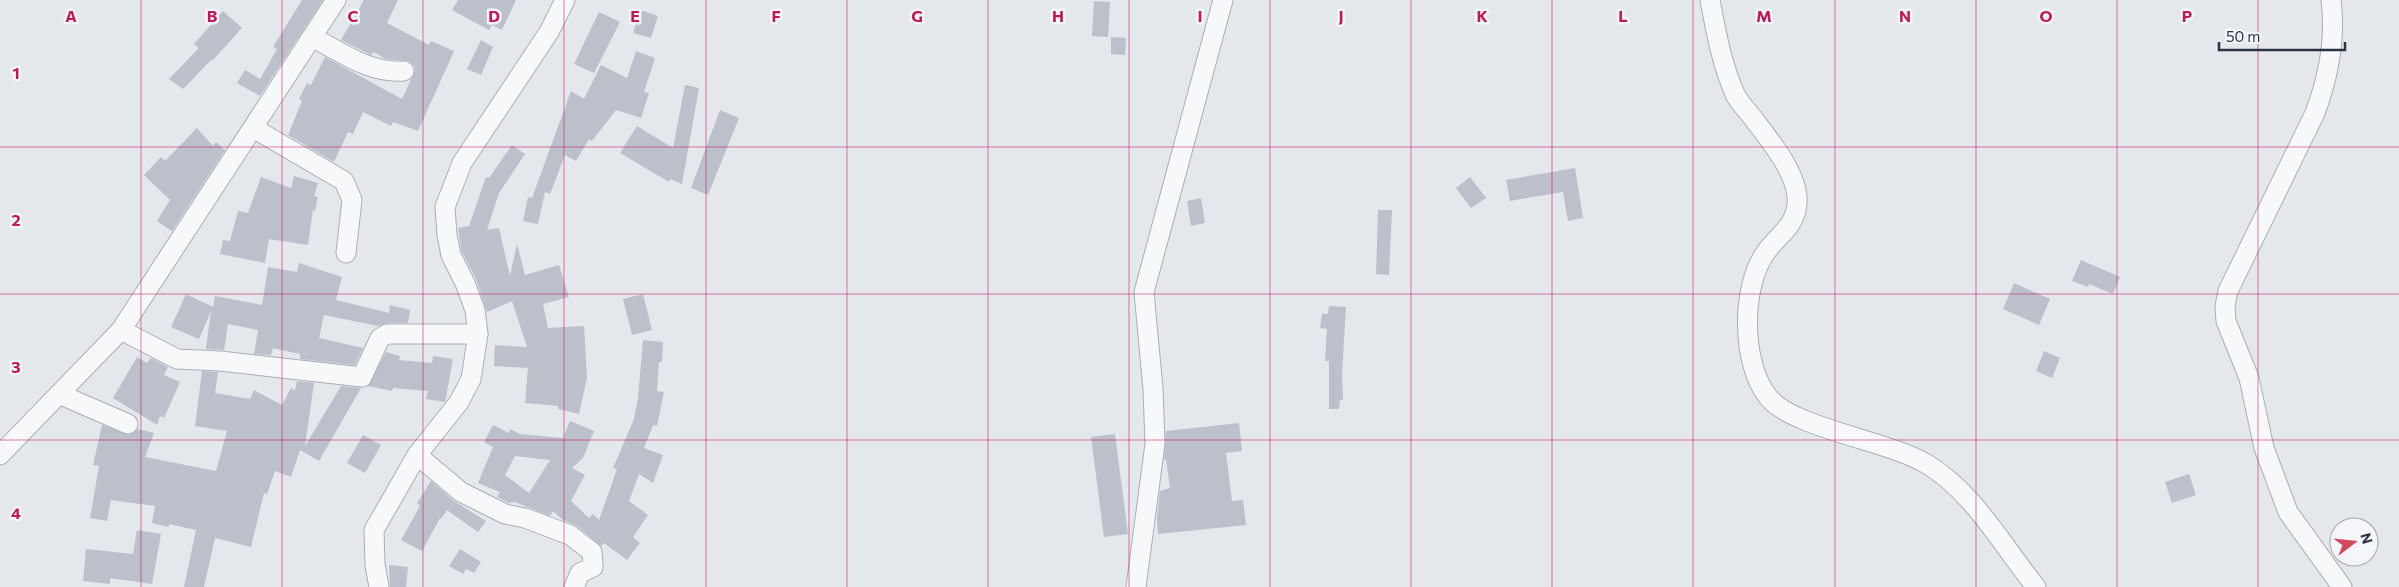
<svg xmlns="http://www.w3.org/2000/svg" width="2399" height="587" font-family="Commissioner,sans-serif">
<rect width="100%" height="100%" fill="#e4e7ec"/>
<g fill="#bbc0ca" fill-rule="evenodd">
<polygon points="302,0 323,0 260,96 237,83 245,70 260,79 277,49 273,47"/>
<polygon points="364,0 398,0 387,23 429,45 431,41 454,51 418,131 393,122 391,126 363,112 353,134 348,132 334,162 288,135 302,101 299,99 307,83 311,85 325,57 402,99 415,71 414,66 409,61 385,59 374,52 371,55 341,40"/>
<polygon points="458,0 516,0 502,30 492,25 489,30 452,10"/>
<polygon points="1094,1 1110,2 1108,37 1092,36"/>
<polygon points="640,10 658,16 651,38 633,33"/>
<polygon points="223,11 242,28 213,60 212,59 183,89 169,79 199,48 194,44"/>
<polygon points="599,12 620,22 594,73 574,64"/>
<polygon points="1111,37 1126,38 1125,55 1111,54"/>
<polygon points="481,40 493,47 481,75 467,69"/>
<polygon points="636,51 655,58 644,92 649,93 641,118 616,110 592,141 589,139 576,161 565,155 550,194 545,192 538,224 523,221 528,197 532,198 571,91 584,99 601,65 627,78"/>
<polygon points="685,85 699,88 682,184 670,179 669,182 620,153 637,126 673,148"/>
<polygon points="720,110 739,118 708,195 691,188"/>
<polygon points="197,128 213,146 216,142 225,150 172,231 157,221 170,200 144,175 161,157 165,161"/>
<polygon points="512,145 525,154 499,193 487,230 499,228 510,276 517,244 525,275 559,265 569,297 543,304 548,328 584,326 587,378 579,414 558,409 558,406 525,403 528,368 494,366 495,345 527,347 512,301 487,312 476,279 461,250 458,228 469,226 486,177 489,178"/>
<polygon points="1575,168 1583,218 1568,221 1563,192 1510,201 1506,180"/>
<polygon points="294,176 318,183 314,196 318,197 315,211 313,210 308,245 269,239 265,263 220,254 223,240 230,241 238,211 248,213 261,177 291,188"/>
<polygon points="1470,177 1486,198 1471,208 1456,188"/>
<polygon points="1201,198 1205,223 1191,226 1187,201"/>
<polygon points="1378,210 1392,210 1389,275 1376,274"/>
<polygon points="2081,260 2120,277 2113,294 2089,284 2088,287 2072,281"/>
<polygon points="299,263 342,277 336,300 389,313 390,305 410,310 408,323 387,323 378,326 324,315 319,338 363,348 355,365 300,359 300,354 273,348 271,355 254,354 258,330 228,324 224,350 206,349 211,311 199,339 171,327 186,294 213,307 215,296 262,305 268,267 297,272"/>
<polygon points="2014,283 2050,299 2039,325 2003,309"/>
<polygon points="643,294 652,330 632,335 623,299"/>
<polygon points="1329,306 1346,307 1342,374 1343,400 1340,400 1339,409 1329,409 1329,361 1325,361 1327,329 1320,328 1322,314 1328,314"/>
<path d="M 643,340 L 663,342 L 662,362 L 659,362 L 657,391 L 664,392 L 657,426 L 653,425 L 644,448 L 663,455 L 653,483 L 639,474 L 629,501 L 648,515 L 633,537 L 640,543 L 627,560 L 604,543 L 601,546 L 577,526 L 563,520 L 553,511 L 550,516 L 515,502 L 509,503 L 497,497 L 500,492 L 478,483 L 493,447 L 484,442 L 493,425 L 509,433 L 510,429 L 520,434 L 563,438 L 570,421 L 594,431 L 583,458 L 572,468 L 585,475 L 571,501 L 589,518 L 593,514 L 599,520 L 617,469 L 613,468 L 634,419 L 638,398 ZM 515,456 L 550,460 L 529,493 L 505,475 Z"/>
<polygon points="2044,351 2060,358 2052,378 2036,371"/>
<polygon points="386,352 400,356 399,360 432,363 433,356 453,359 445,402 426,399 428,391 393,388 392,391 368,386"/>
<polygon points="137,357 147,363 151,358 168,367 164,375 180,382 164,418 160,416 157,425 113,398"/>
<polygon points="202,371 218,372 215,393 250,399 254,390 282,405 291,388 295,390 297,381 314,383 305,446 341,386 361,388 319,461 300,450 291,477 275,471 267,494 264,493 251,547 215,538 204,587 184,587 196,530 169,524 169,527 152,523 155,506 111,500 107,521 90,518 99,466 93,465 102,425 129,435 138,429 154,433 145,457 216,471 227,431 195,426"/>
<polygon points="1239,423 1242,451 1226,453 1232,501 1243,500 1246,525 1158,534 1157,518 1160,491 1170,488 1166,459 1164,460 1166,431"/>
<polygon points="1115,434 1128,534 1104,537 1091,437"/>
<polygon points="363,435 381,445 365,473 347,463"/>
<polygon points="2189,474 2196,495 2172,503 2165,482"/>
<polygon points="431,481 454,501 486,521 478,532 447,510 441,519 440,518 422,551 401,540 420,506 417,503"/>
<polygon points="137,530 161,534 152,584 110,578 110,584 83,581 86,549 133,554"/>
<polygon points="460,549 481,562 474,573 466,569 463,574 449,566"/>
<polygon points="389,565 408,567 406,587 390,587"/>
</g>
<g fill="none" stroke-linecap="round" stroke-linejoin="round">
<g stroke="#a9aeb7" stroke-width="21">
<g id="minor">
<path d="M 1710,0 C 1716,32 1722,65 1735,94 C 1738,101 1744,107 1749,113 C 1766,136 1800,174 1797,204 C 1795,227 1778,235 1766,252 C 1741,286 1741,363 1768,397 C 1793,428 1885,440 1925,463 C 1973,491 2002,545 2036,587"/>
<path d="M 2331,0 C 2336,38 2328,78 2315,113 L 2228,291 L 2225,306 L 2226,321 L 2249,378 L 2264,448 L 2288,512 L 2342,587"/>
<path d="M 312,37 C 341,52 370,74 404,71"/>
<polyline points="253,128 344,181 352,200 346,253"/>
<polyline points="121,330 177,359 220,361 362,377 380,338 387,334 478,334"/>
<polyline points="59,394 128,424"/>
<polyline points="0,455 121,330 336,0"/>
<polyline points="417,455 461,492 505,514 525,518 570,535 592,552 593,567 580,573 574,587"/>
<polyline points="379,587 375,565 374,530 417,455 459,402 471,379 478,334 475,310 465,283 451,255 447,235 445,207 462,163 549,32 565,0"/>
<polyline points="1136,587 1155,444 1153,389 1144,292 1223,0"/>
</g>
</g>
<use href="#minor" stroke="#f7f8fa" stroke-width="19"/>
</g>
<path fill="none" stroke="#c2185b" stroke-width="1" stroke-opacity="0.55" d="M 141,0 L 141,587M 282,0 L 282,587M 423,0 L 423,587M 564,0 L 564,587M 706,0 L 706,587M 847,0 L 847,587M 988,0 L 988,587M 1129,0 L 1129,587M 1270,0 L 1270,587M 1411,0 L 1411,587M 1552,0 L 1552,587M 1693,0 L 1693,587M 1835,0 L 1835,587M 1976,0 L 1976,587M 2117,0 L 2117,587M 2258,0 L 2258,587M 0,147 L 2399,147M 0,294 L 2399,294M 0,440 L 2399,440"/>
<g font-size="16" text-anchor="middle" font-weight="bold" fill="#c2185b" stroke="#f4f6f9" stroke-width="5" stroke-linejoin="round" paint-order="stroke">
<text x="71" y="22">A</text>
<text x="212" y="22">B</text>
<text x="353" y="22">C</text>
<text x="494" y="22">D</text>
<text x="635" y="22">E</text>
<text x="776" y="22">F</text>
<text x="917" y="22">G</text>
<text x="1058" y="22">H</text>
<text x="1200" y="22">I</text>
<text x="1341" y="22">J</text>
<text x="1482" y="22">K</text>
<text x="1623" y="22">L</text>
<text x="1764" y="22">M</text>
<text x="1905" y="22">N</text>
<text x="2046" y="22">O</text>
<text x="2187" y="22">P</text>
<text x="16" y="79">1</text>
<text x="16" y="226">2</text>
<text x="16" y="373">3</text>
<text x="16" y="519">4</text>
</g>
<g transform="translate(2354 542) rotate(74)"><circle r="24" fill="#f4f6f9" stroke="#a4a8b1"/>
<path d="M0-4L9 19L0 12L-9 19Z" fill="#d1495b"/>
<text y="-8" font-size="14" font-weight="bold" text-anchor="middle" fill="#2b3445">N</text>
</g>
<path d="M2219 42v8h126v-8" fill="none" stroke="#2b3445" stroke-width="2.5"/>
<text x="2226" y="42" font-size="15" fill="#2b3445" stroke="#f4f6f9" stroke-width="4" paint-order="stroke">50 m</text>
</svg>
